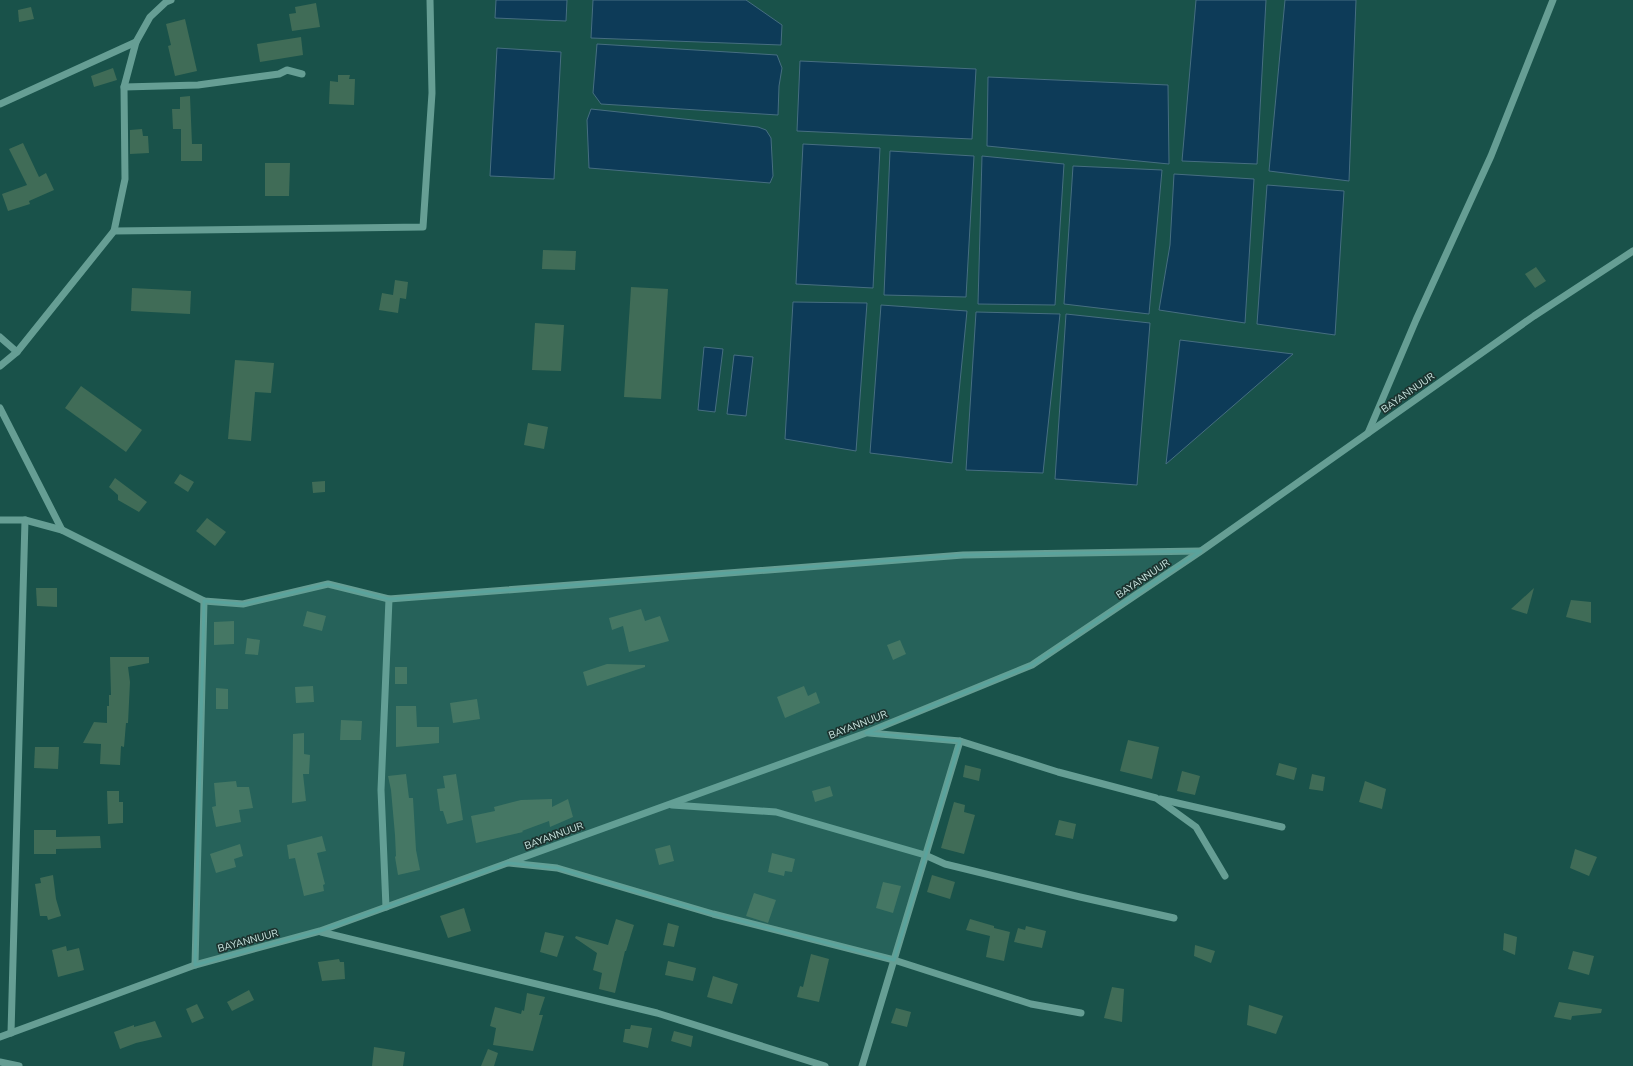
<svg xmlns="http://www.w3.org/2000/svg" width="1633" height="1066" font-family="'Nunito Sans',sans-serif">
<rect width="100%" height="100%" fill="#19524a"/>
<g fill="#0d3b58" stroke="#466e81">
<polygon points="496,0 567,0 566,21 495,18"/>
<polygon points="593,0 746,0 782,25 781,45 591,38"/>
<polygon points="1196,0 1266,0 1257,164 1182,161"/>
<polygon points="1285,0 1356,0 1349,181 1269,171"/>
<polygon points="597,44 777,55 782,68 779,86 778,115 601,104 593,93"/>
<polygon points="497,48 561,52 554,179 490,176"/>
<polygon points="800,61 976,69 972,139 797,131"/>
<polygon points="988,77 1168,85 1169,164 987,146"/>
<polygon points="591,109 758,127 766,130 771,138 773,176 770,183 589,168 587,120"/>
<polygon points="803,144 880,148 873,288 796,284"/>
<polygon points="890,151 974,156 966,297 884,295"/>
<polygon points="982,156 1064,164 1055,305 978,304"/>
<polygon points="1073,166 1162,170 1149,314 1064,304"/>
<polygon points="1174,174 1254,179 1245,323 1159,310 1170,245"/>
<polygon points="1267,185 1344,191 1335,335 1257,324"/>
<polygon points="793,302 867,303 856,451 785,439"/>
<polygon points="881,305 967,311 952,463 870,453"/>
<polygon points="976,312 1060,314 1043,473 966,470"/>
<polygon points="1066,314 1150,323 1137,485 1055,479"/>
<polygon points="1180,340 1293,354 1166,464"/>
<polygon points="704,347 723,349 715,412 698,410"/>
<polygon points="734,355 753,357 746,416 727,414"/>
</g>
<g fill="#406c57">
<polygon points="316,3 320,27 292,31 289,14 296,13 295,7"/>
<polygon points="31,7 34,19 19,22 18,10"/>
<polygon points="185,19 197,71 175,76 168,46 171,45 166,24"/>
<polygon points="301,37 303,55 260,62 257,44"/>
<polygon points="113,68 117,80 94,87 91,76"/>
<polygon points="338,75 350,75 349,79 355,79 354,105 329,104 330,81 338,82"/>
<polygon points="190,96 192,144 202,144 202,161 181,161 181,129 173,129 172,109 180,109 180,97"/>
<polygon points="142,129 143,136 148,136 149,153 130,154 130,130"/>
<polygon points="23,143 39,177 46,173 54,190 29,201 30,204 8,211 2,194 27,185 9,149"/>
<polygon points="265,163 290,163 289,196 265,196"/>
<polygon points="543,250 576,251 575,270 542,269"/>
<polygon points="1536,267 1546,281 1535,288 1525,274"/>
<polygon points="395,280 408,282 406,299 400,298 398,313 379,310 382,293 393,295"/>
<polygon points="631,287 668,289 661,399 624,397"/>
<polygon points="132,288 191,291 190,314 131,311"/>
<polygon points="535,323 564,325 561,371 532,370"/>
<polygon points="235,360 274,363 271,393 255,392 251,441 228,439"/>
<polygon points="81,386 142,430 126,452 65,408"/>
<polygon points="528,423 548,427 544,449 524,445"/>
<polygon points="180,474 194,482 188,492 174,483"/>
<polygon points="115,478 147,502 139,512 118,500 118,495 109,487"/>
<polygon points="325,481 325,492 313,493 312,482"/>
<polygon points="207,518 226,532 215,546 196,531"/>
<polygon points="36,588 57,588 57,607 37,606"/>
<polygon points="1534,588 1527,614 1511,609"/>
<polygon points="1571,600 1591,602 1591,623 1566,617"/>
<polygon points="641,609 645,621 660,616 669,641 629,652 623,626 612,630 609,618"/>
<polygon points="307,611 326,616 322,631 303,626"/>
<polygon points="234,621 234,644 214,645 214,622"/>
<polygon points="247,638 260,640 258,655 245,654"/>
<polygon points="900,640 906,654 893,660 887,645"/>
<polygon points="110,657 149,657 149,663 128,667 130,682 128,723 126,723 124,747 121,746 120,765 100,764 101,744 83,743 94,722 107,723 107,706 109,706 109,695 111,695"/>
<polygon points="607,664 645,665 645,667 587,686 583,672"/>
<rect x="395" y="667" width="12" height="17"/>
<polygon points="313,686 314,702 296,703 295,687"/>
<polygon points="804,686 808,696 816,692 820,703 785,718 777,697"/>
<polygon points="216,688 228,689 228,709 216,709"/>
<polygon points="477,699 480,719 453,723 450,703"/>
<polygon points="396,706 416,706 417,727 439,727 439,743 396,747"/>
<polygon points="341,720 362,721 361,740 340,740"/>
<polygon points="304,733 304,754 310,755 309,774 303,774 306,801 292,803 293,734"/>
<polygon points="1128,740 1159,747 1152,779 1120,771"/>
<polygon points="35,747 59,747 58,769 34,768"/>
<polygon points="1279,763 1297,768 1294,780 1276,775"/>
<polygon points="965,765 981,769 979,781 963,777"/>
<polygon points="1182,771 1200,776 1195,795 1177,791"/>
<polygon points="406,774 409,798 413,798 416,850 420,870 398,875 395,857 396,856 395,835 391,790 388,776"/>
<polygon points="456,774 463,820 447,824 443,811 440,811 437,789 445,788 443,776"/>
<polygon points="1312,774 1325,777 1323,791 1309,789"/>
<polygon points="236,781 237,787 249,787 253,808 239,810 241,822 216,827 212,807 216,806 214,783"/>
<polygon points="1365,781 1386,789 1382,809 1359,802"/>
<polygon points="830,786 833,796 815,802 812,791"/>
<polygon points="107,791 119,791 119,802 123,802 123,823 108,824"/>
<polygon points="552,799 552,807 568,799 573,817 550,827 549,821 522,831 523,832 476,843 471,816 495,811 494,807 521,800"/>
<polygon points="954,802 965,805 964,812 975,815 964,854 941,848"/>
<polygon points="1059,820 1076,824 1073,839 1055,835"/>
<polygon points="34,830 56,830 56,837 100,836 101,848 56,849 56,854 34,854"/>
<polygon points="322,836 326,851 317,853 325,884 323,885 324,891 304,896 295,858 289,859 287,845"/>
<polygon points="240,844 243,856 234,859 236,867 216,873 210,854"/>
<polygon points="670,845 674,861 659,865 655,849"/>
<polygon points="1575,849 1597,857 1589,876 1570,868"/>
<polygon points="772,853 795,859 792,872 785,871 784,876 768,872"/>
<polygon points="53,875 56,899 61,916 48,920 47,916 40,916 35,884 41,883 40,878"/>
<polygon points="932,875 955,882 950,899 927,892"/>
<polygon points="883,882 901,886 893,913 876,908"/>
<polygon points="754,893 776,900 768,923 746,916"/>
<polygon points="464,908 471,931 448,938 440,916"/>
<polygon points="616,919 634,925 626,951 625,951 615,993 599,989 602,973 593,970 597,953 575,938 576,936 608,945"/>
<polygon points="970,919 994,926 994,928 1010,932 1004,961 986,957 990,936 966,930"/>
<polygon points="668,923 679,926 674,947 663,945"/>
<polygon points="1026,926 1046,931 1042,948 1014,942 1018,928 1025,930"/>
<polygon points="545,932 564,936 557,957 540,952"/>
<polygon points="1504,933 1517,937 1515,955 1503,950"/>
<polygon points="1195,945 1215,951 1211,963 1194,956"/>
<polygon points="66,946 67,951 79,948 84,970 58,977 52,950"/>
<polygon points="1573,951 1594,956 1589,975 1568,969"/>
<polygon points="811,954 829,959 819,1002 797,997 800,986 803,987"/>
<polygon points="339,959 340,962 344,962 345,979 322,981 318,962"/>
<polygon points="668,961 696,968 693,981 665,975"/>
<polygon points="713,976 738,984 732,1004 707,997"/>
<polygon points="1112,987 1124,989 1122,1022 1104,1018"/>
<polygon points="249,990 254,1000 232,1011 227,1002"/>
<polygon points="527,993 545,997 539,1015 543,1015 533,1051 493,1045 496,1028 490,1026 495,1007 521,1014 522,1010 524,1011"/>
<polygon points="1559,1002 1602,1009 1601,1013 1572,1016 1571,1020 1554,1017"/>
<polygon points="197,1004 204,1018 192,1023 186,1009"/>
<polygon points="1249,1005 1283,1016 1276,1034 1247,1025"/>
<polygon points="896,1008 911,1012 907,1027 891,1023"/>
<polygon points="155,1021 162,1037 136,1043 120,1049 114,1032 134,1025 134,1027"/>
<polygon points="631,1025 652,1028 648,1048 623,1042 625,1029 630,1029"/>
<polygon points="674,1031 693,1036 691,1047 671,1041"/>
<polygon points="374,1047 405,1052 403,1066 372,1066"/>
<polygon points="488,1049 498,1053 494,1066 481,1066"/>
</g>
<g fill="none" stroke-linecap="round" stroke-linejoin="round">
<g stroke="#669e94" stroke-width="7">
<polyline points="124,87 198,85 279,74 287,70 302,74"/>
<polyline points="0,104 136,42 150,17 166,2 171,0"/>
<polyline points="114,231 125,179 124,87 136,42"/>
<polyline points="0,337 17,352"/>
<polyline points="0,366 17,352 114,231 423,227 432,93 430,0"/>
<polyline points="0,408 62,530"/>
<polyline points="1368,433 1416,320 1491,156 1553,0"/>
<polyline points="0,520 25,520 62,530 204,601 243,604 328,584 389,599 963,555 1200,551"/>
<polyline points="960,741 1058,772 1156,798 1196,827 1225,876"/>
<polyline points="1160,799 1282,827"/>
<polyline points="672,805 776,812 925,855 945,864 1080,897 1174,918"/>
<polyline points="509,863 557,868 713,914 894,960 1031,1004 1081,1013"/>
<polyline points="386,907 381,790 389,599"/>
<polyline points="321,932 657,1013 825,1066"/>
<polyline points="195,965 204,601"/>
<polyline points="11,1033 25,520"/>
<polyline points="0,1037 195,965 320,931 866,733 1032,665 1201,551 1534,316 1633,251"/>
<polyline points="0,1062 19,1066"/>
<polyline points="862,1066 960,741 869,733"/>
</g>
</g>
<path fill="#5aa39c" fill-opacity="0.2" stroke="#5aa39c" stroke-width="3" stroke-linejoin="round" d="M 1201,551 L 1032,665 L 866,733 L 960,741 L 894,960 L 713,914 L 557,868 L 508,863 L 320,931 L 195,965 L 204,601 L 243,604 L 328,584 L 389,599 L 963,555 Z"/>
<g text-anchor="middle" dominant-baseline="central" stroke-width="3.5" stroke-linejoin="round" paint-order="stroke">
<g font-size="10" fill="#cae6e1" stroke="#1c332f">
<text transform="translate(1408 393) rotate(-35)">BAYANNUUR</text>
<text transform="translate(1143 579) rotate(-34)">BAYANNUUR</text>
<text transform="translate(858 725) rotate(-21)">BAYANNUUR</text>
<text transform="translate(554 836) rotate(-20)">BAYANNUUR</text>
<text transform="translate(248 941) rotate(-15)">BAYANNUUR</text>
</g>
</g>
</svg>
